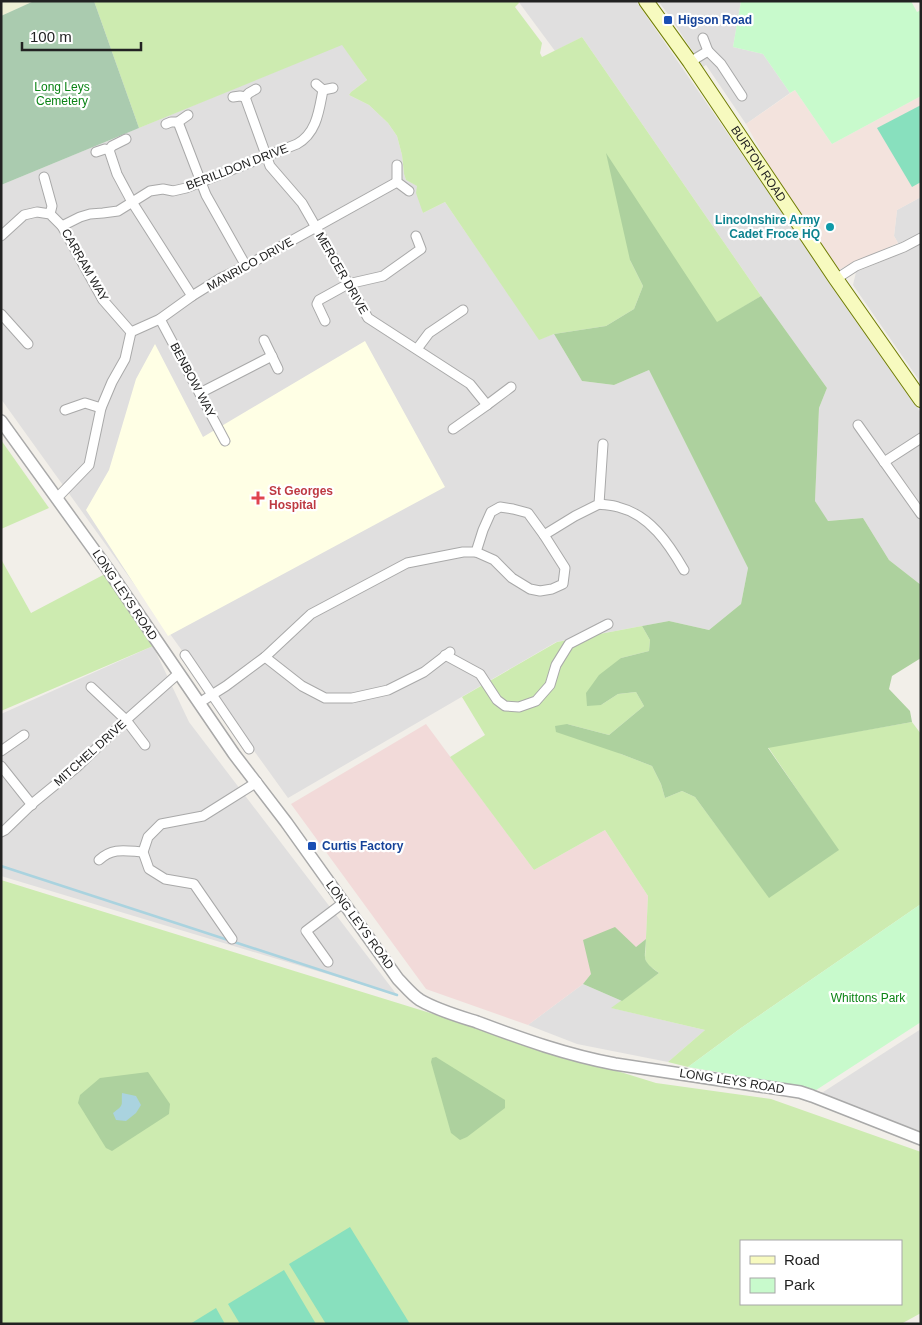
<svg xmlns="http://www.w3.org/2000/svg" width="922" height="1325" font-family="Arial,sans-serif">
<rect width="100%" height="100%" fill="#f2efe9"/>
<g fill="#e0dfdf">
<polygon points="518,1 636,1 817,263 818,263 921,413 921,585 889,560 863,518 827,521 815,501 819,408 827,388 761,296 582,37 555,51"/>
<polygon points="658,1 741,1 733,47 763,54 790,93 746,124 706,65 703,67 668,14"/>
<polygon points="342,44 367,80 351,92 349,95 369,105 388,123 397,136 402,155 404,174 406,180 418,186 423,213 445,202 539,339 554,334 582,381 614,385 649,370 748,568 741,604 709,630 669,621 556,642 288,798 1,399 1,185"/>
<polygon points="921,197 921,383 853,285 856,272 905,252 898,243 894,236 897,210"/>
<polygon points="153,646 189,722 397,995 1,876 1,714"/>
<polygon points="583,984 622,1001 612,1008 705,1030 668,1062 577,1044 528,1025"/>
<polygon points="921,1029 921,1131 817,1096"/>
</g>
<polygon fill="#f2dad9" points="426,724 534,870 605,830 648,896 646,939 636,947 591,974 583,984 528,1025 426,989 291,804"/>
<polygon fill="#ffffe5" points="365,341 445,487 168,636 86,510 109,470 136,379 155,344 203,437"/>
<polygon fill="#f3e3dd" points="795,90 832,144 921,96 921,197 897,210 894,236 898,243 838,270 777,180 746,124"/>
<polygon fill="#eef0d5" points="1,1 34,1 1,16"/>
<g fill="#cdebb0" fill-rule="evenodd">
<polygon points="94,1 518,1 519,3 515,7 542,43 540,53 542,57 582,37 761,296 717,323 630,260 643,286 634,309 606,326 554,334 539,340 445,202 423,213 416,193 417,186 406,180 404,174 402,155 397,136 388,123 369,105 349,95 351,92 367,80 342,45 139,128"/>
<polygon points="1,440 49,508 1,529"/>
<polygon points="1,559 31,613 105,574 153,646 1,711"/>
<polygon points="642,626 650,640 649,651 621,658 601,705 618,694 636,692 644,706 609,735 567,724 621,754 652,766 661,784 665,798 682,791 695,797 769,897 838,850 768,747 912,722 921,734 921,904 741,1028 688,1067 668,1062 705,1030 611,1008 659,973 647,964 645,958 648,896 605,830 534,870 450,757 485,735 462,697 557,642"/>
<path d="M 1,880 L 656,1083 L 771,1099 L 921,1152 L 921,1313 L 901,1324 L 1,1324 ZM 741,1241 L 901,1241 L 901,1304 L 741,1304 Z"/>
</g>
<g fill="#add19e">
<polygon points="606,153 717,322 761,296 827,388 819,408 815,501 828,521 863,518 889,560 921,585 921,658 892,676 889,689 910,711 912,722 768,748 839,850 769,898 695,797 682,791 665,798 661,784 652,766 621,754 556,732 555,726 567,724 609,735 644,706 636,692 618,694 601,705 587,706 586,693 599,675 621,658 649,651 650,640 642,626 669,621 709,630 741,604 748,568 649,370 614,385 582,381 554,334 606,326 634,309 643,286 630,260"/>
<path d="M 615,927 L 636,947 L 646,939 C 645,960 641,960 659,973 L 622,1001 L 583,984 L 591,974 L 583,940 Z"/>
<polygon points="436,1057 505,1100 505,1108 467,1137 460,1140 451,1133 431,1062 432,1058"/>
<polygon points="148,1072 170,1104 169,1114 112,1151 106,1148 78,1103 80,1095 100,1078"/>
</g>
<polygon fill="#aacbaf" points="34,1 94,1 139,128 1,185 1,16"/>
<g fill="#c8facc">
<polygon points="741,1 911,1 917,12 921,10 921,96 832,144 795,90 790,93 763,54 733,47"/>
<polygon points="921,904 921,1022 810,1094 776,1082 688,1067 741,1028"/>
</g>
<g fill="#88e0be">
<polygon points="921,105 921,182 912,187 877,128"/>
<polygon points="350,1227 410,1324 326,1324 289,1264"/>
<polygon points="284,1270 316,1324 240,1324 228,1304"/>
<polygon points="216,1308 225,1324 190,1324"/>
</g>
<path fill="#aad3df" d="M 122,1093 L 136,1096 L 141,1105 L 136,1113 L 126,1121 L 116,1120 L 113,1113 C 125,1104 121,1106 122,1093 Z"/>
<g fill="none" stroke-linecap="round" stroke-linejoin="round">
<polyline stroke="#aad3df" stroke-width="2.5" points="1,866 397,995"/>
<g stroke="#a9a9a9" stroke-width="11">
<g id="minor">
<polyline points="703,38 708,51"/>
<polyline points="690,62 708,51 721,64 742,96"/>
<polyline points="316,84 323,90 333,88"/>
<polyline points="233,97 240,96 245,97 249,93 256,89"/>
<polyline points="245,97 270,166 302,203 368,318 470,384 487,405 511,387"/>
<polyline points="178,122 206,195 246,266"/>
<polyline points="166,124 171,122 178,122 188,115"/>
<polyline points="109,150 117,174 132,202 192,296"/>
<polyline points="109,150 112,146 126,139"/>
<polyline points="96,152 105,149 109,150"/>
<polyline points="397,165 397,182 409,191"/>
<polyline points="44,177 52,206 50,214"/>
<path d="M 62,226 L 80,217 L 90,214 L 103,213 L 118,211 L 150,191 L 163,189 L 173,191 L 186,188 L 297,144 C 317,133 319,110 323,90"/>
<polyline points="1,236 24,215 37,212 50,214 62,226 103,300 131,332 125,359 112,382 101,408 89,465 57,498"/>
<polyline points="836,279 856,266 904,247 921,238"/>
<polyline points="1,314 28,344"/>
<polyline points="160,319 225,441"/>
<polyline points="325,321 317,304 319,300 348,284 383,276 421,249 416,236"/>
<polyline points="131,332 160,319 192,296 221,278 246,266 397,182"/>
<polyline points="264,340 278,369"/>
<polyline points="417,349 429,333 463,310"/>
<polyline points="200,393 272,356"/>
<polyline points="65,410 85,403 101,408"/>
<polyline points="858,425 921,514"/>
<polyline points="453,429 487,405"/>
<polyline points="884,462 921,438"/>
<path d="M 599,504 C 605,505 612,505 618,507 C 650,515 669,544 684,570"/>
<polyline points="476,552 494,560 512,578 530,589 540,591 552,589 563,584 565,568 544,535"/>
<polyline points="185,655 249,749"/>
<polyline points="445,655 480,674 497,700 505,706 519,707 536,701 550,685 556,665 569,644 608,624"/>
<polyline points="265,657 302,686 325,698 352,698 388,690 424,672 450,652"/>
<polyline points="91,687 126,720 145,745"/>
<polyline points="199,703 226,686 265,657 311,614 407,563 463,552 476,552 483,530 491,512 500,507 513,509 528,513 544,535 575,516 599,504 603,444"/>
<polyline points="1,751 24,735"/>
<polyline points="1,766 32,805"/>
<polyline points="1,832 5,830 33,803 77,767 126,720 179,673"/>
<path d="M 99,860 C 113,847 126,851 143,852"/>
<polyline points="232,939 194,884 165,879 149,869 143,852 148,837 161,824 203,816 257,782"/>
<polyline points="328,962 306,931 343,903"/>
</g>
</g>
<g stroke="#a9a9a9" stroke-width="14">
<path id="tertiary" d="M 1,421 L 107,568 L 234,754 L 286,822 L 398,979 C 405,986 412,995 420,1000 C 437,1010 458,1016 477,1022 C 522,1039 567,1055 615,1064 L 800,1092 L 812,1096 L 921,1139"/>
</g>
<g stroke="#707d05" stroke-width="16">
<g id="secondary">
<path id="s1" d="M 646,1 L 690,62 L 836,279 L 921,400"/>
</g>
</g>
<use href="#minor" stroke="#fff" stroke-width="9"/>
<use href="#tertiary" stroke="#fff" stroke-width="11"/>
<use href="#secondary" stroke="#f7fabf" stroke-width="14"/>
</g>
<g fill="#1a4fb4" stroke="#fff" stroke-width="2">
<rect x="663" y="15" width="10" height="10" rx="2.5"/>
<rect x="307" y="841" width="10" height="10" rx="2.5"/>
</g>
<circle fill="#0f9aa8" stroke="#fff" stroke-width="2" cx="830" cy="227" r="5"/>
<path fill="#e0444e" stroke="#fff" stroke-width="2" d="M255.5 490.5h5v5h5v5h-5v5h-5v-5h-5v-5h5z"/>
<g text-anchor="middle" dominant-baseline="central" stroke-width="4.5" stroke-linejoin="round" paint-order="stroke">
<g font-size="12" font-weight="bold" fill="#164399" stroke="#fff" text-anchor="start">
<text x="678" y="20">Higson Road</text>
<text x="322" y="846">Curtis Factory</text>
</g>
<g font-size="12" fill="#0c8416" stroke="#fff">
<text x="62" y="87">Long Leys<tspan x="62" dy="14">Cemetery</tspan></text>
<text x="868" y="998">Whittons Park</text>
</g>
<g font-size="12" fill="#222" stroke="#fff">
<text stroke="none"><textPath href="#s1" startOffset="198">BURTON ROAD</textPath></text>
<text transform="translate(237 167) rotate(-21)">BERILLDON DRIVE</text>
<text transform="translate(250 264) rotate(-29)">MANRICO DRIVE</text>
<text transform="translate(85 265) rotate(60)">CARRAM WAY</text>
<text transform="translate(342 273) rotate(60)">MERCER DRIVE</text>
<text transform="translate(193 380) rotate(62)">BENBOW WAY</text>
<text transform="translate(125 595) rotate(56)">LONG LEYS ROAD</text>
<text transform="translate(90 753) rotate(-42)">MITCHEL DRIVE</text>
<text transform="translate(360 925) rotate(54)">LONG LEYS ROAD</text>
<text transform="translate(732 1081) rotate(9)">LONG LEYS ROAD</text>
</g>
<g font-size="12" font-weight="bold" fill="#0d838f" stroke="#fff" text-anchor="end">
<text x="820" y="220">Lincolnshire Army<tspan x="820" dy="14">Cadet Froce HQ</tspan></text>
</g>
<g font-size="12" font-weight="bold" fill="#be3a42" stroke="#fff" text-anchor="start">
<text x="269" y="491">St Georges<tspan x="269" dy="14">Hospital</tspan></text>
</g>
</g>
<rect width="922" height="1325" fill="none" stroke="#222222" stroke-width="5"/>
<rect x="740" y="1240" width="162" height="65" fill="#ffffff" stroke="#a7a7a7"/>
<rect x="750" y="1256" width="25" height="8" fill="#f7fabf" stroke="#a7a7a7"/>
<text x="784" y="1265" font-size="15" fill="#222222">Road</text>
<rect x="750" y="1278" width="25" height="15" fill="#c8facc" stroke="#a7a7a7"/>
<text x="784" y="1290" font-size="15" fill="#222222">Park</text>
<path d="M22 42v8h119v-8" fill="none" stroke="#222222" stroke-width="2.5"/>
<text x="30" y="42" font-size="15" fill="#222222" stroke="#ffffff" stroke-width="4" paint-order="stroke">100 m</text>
</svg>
